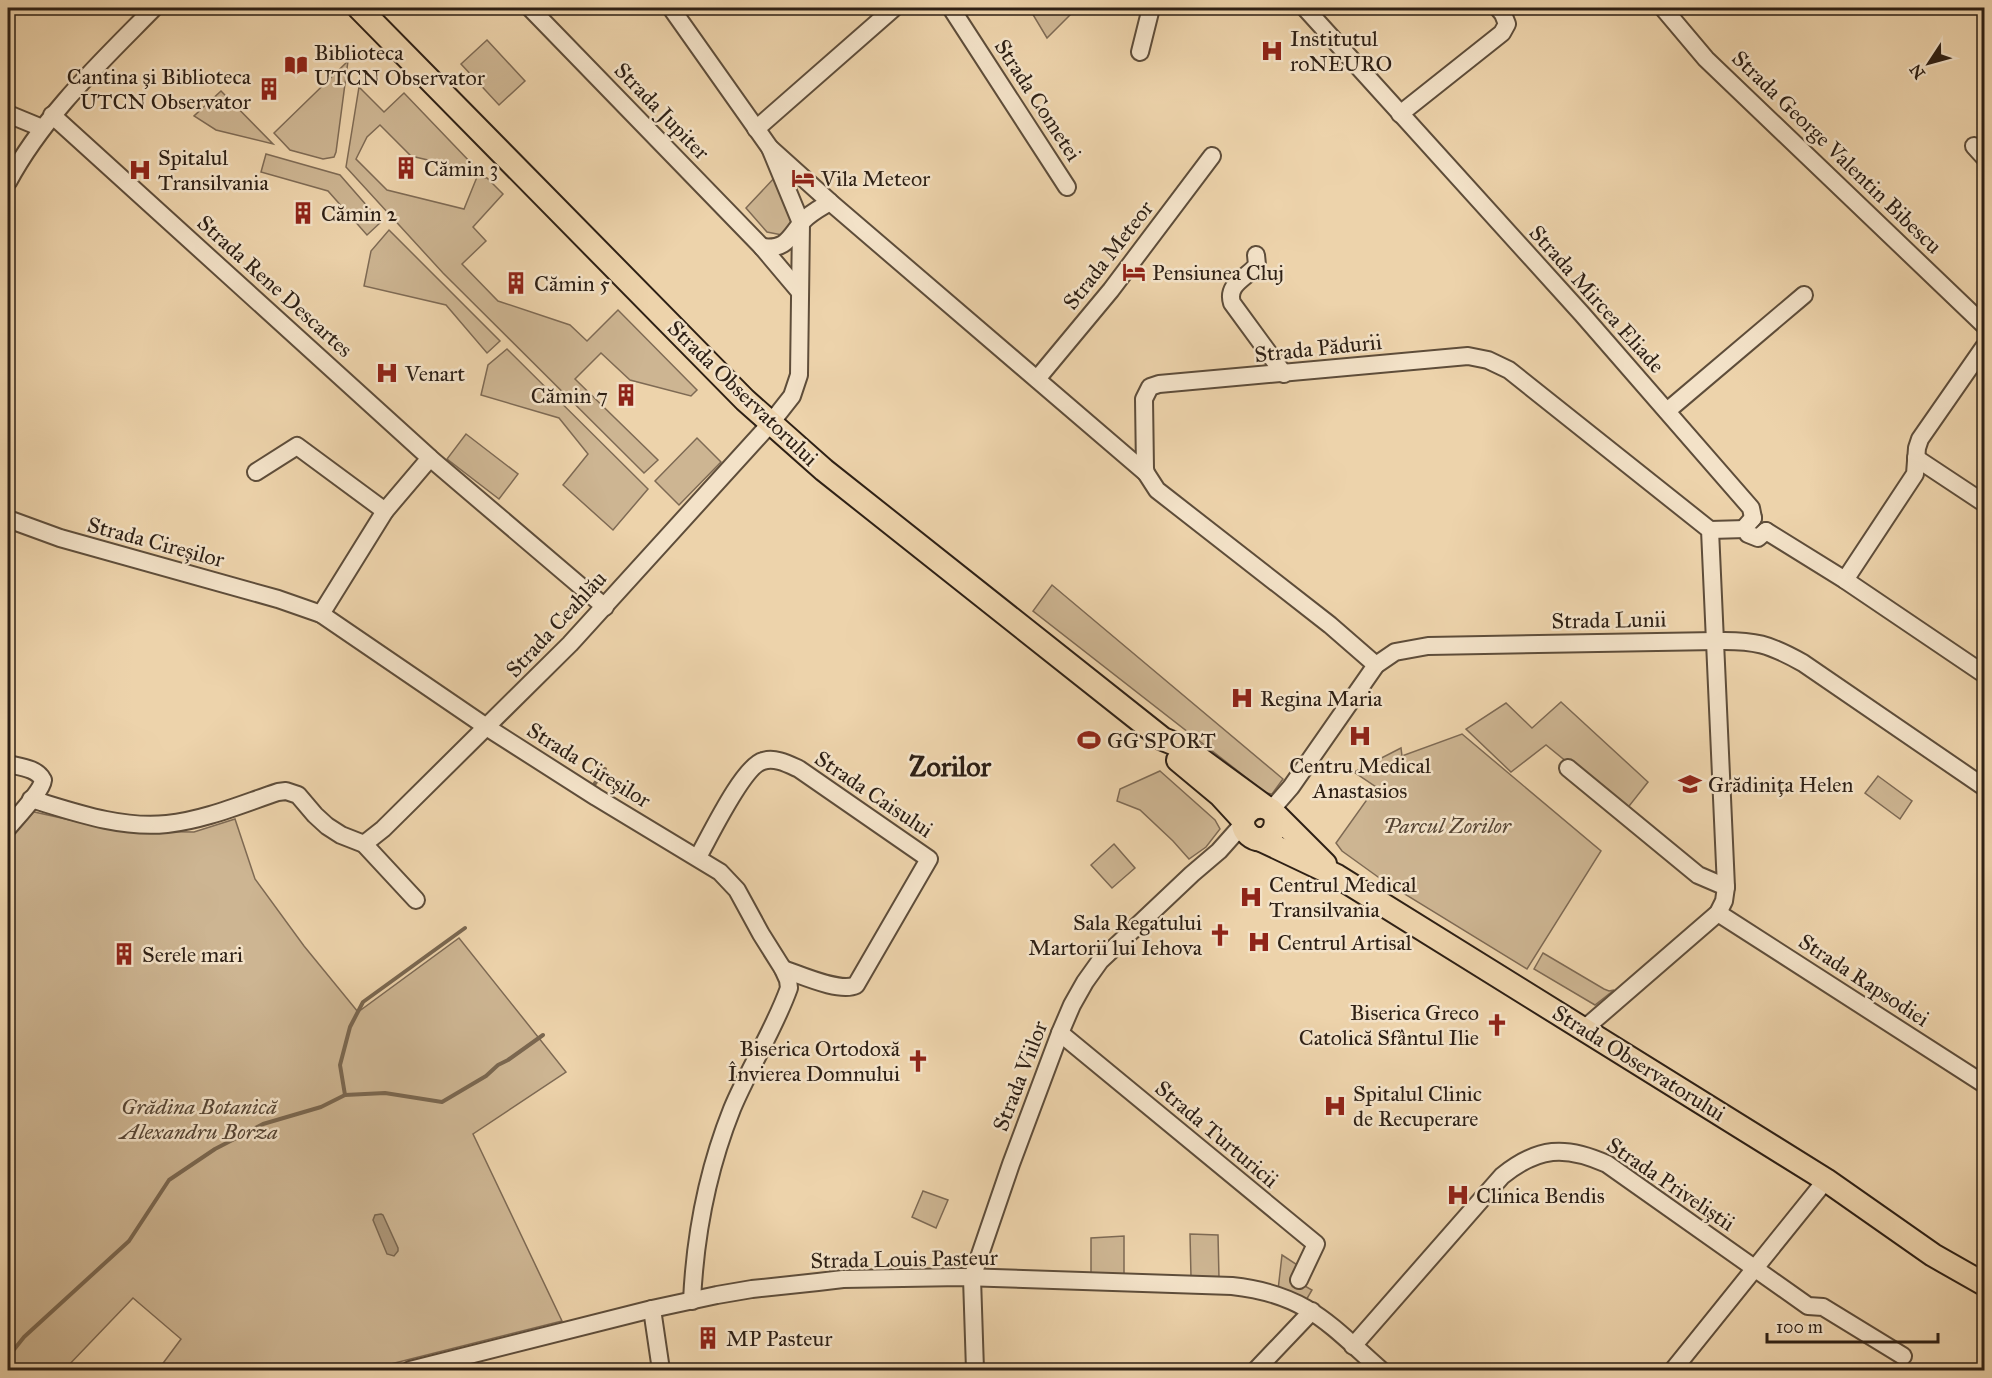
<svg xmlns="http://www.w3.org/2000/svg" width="1992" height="1378" font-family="'IM FELL Great Primer',serif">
<rect width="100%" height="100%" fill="#edd3ab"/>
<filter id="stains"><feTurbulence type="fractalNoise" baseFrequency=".00333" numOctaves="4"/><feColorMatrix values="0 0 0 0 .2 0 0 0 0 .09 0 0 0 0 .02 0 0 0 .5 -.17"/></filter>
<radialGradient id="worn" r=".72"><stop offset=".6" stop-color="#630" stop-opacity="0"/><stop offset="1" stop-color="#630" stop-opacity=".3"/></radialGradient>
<g fill="#cdb592" stroke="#7e6a54" stroke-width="1.5">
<polygon points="1029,8 1077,8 1047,38"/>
<polygon points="487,40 525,81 499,105 461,64"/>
<polygon points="348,61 336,152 334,157 323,159 290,150 274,133"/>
<polygon points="359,87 384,112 404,93 472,164 466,169 411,156 380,125 367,137 356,159 387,190 464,209 477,177 487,178 503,194 473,227 486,241 462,264 498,301 570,325 587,341 618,310 697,390 691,396 630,380 601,353 575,379 658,460 644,473 443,273 346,167"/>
<polygon points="221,91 273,144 216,130 194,116"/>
<polygon points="266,154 340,175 381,222 367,235 328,191 261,172"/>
<polygon points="778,174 792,210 791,226 782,235 767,232 746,208"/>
<polygon points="389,230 500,341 487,353 446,305 364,286 371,251"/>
<polygon points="507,349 648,489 613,530 563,485 588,454 559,418 481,395 488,365"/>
<polygon points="466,434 518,474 499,499 447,459"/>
<polygon points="697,438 721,462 679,505 655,481"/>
<polygon points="1052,585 1283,779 1272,794 1266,793 1033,611"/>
<polygon points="1561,702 1648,782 1626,810 1546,745 1511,772 1466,729 1506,703 1532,728"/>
<polygon points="1462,734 1601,851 1527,969 1385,882 1342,851 1336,843 1376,787 1354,772 1401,748 1402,756"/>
<polygon points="1160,771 1215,820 1220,829 1206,847 1189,859 1173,841 1140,810 1117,801 1120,789"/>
<polygon points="1878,776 1912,801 1900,819 1865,793"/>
<polygon points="30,811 119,831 194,832 235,819 255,879 304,946 358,1012 459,938 566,1072 473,1134 562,1321 367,1370 158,1370 181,1339 133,1298 64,1370 8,1370 8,840"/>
<polygon points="1114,844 1135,868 1112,888 1091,865"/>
<polygon points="1543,953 1604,989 1609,991 1614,990 1595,1005 1534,969"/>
<polygon points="923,1191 948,1200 936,1228 912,1217"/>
<polygon points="1190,1234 1218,1235 1219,1278 1191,1277"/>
<polygon points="1124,1236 1124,1276 1091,1277 1091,1238"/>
<polygon points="1282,1255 1299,1266 1296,1281 1312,1290 1305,1302 1278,1290"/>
</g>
<polygon fill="#ac9678" stroke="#7a6750" stroke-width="1.5" points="381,1214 383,1215 398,1248 398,1251 394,1256 387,1254 373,1220 375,1215"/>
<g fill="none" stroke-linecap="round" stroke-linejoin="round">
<g stroke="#7a6750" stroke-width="4">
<polyline points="591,789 605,769"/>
<polyline points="345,1095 340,1065 350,1027 363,1002 465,928"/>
<polyline points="8,1357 24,1337 129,1241 169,1180 215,1149 263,1124 321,1107 345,1095 385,1093 442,1102 486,1076 498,1065 508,1060 543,1035"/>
</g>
<g stroke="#5e4d3a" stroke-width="20">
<g id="minor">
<polyline points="530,8 762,247 800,292"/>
<polyline points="671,8 770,148 830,202 1146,473"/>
<polyline points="951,8 1067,187"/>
<polyline points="1305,8 1582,314 1751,508 1753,518"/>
<polyline points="1663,8 1706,59 1984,325"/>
<polyline points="1140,52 1151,8"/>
<polyline points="8,114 42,128"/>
<polyline points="1400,114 1502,33 1507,24 1503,14 1498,8"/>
<polyline points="52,115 430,458 605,607"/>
<polyline points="756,129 894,8"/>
<polyline points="1974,146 1984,157"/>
<path d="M 8,182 C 44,115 101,62 154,8"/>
<path d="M 762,247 C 787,250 789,237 803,221 C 810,213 820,208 830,202"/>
<path d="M 1256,255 L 1257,265 C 1247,278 1226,284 1232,303 L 1284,374"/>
<polyline points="1037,379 1111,290 1212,156"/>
<polyline points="1667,411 1804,295"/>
<polyline points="1916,458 1984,503"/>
<polyline points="256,472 297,446 385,511"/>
<polyline points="1753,518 1746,526 1748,534 1758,538 1766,531"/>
<path d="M 8,519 L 60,538 L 278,599 L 321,614 L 488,728 L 596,797 L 720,872 L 737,890 L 761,934 L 783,969 L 788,980 L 789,988 C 774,1030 749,1068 732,1109 C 708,1169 695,1236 692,1301"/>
<polyline points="1710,530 1746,529"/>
<polyline points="1766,531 1845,580 1984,674"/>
<polyline points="1845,580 1915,474 1917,448 1920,439 1984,347"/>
<polyline points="321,614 385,511 430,458"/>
<polyline points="1376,665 1330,625 1157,490 1146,473 1145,469 1144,399 1150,387 1159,384 1468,356 1488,360 1509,370 1710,530 1726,887 1724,901 1718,913 1584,1029"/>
<path d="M 8,764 C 20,767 37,768 43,780 C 42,791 16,818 8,828"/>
<polyline points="1568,768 1698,875 1726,887"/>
<path d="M 31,799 C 74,812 121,829 167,824 C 205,820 242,804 278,792 L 286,791 L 298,795 L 315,815 L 327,826 L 341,835 L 364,844 L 416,900"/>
<path d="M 1271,810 L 1291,787 L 1376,665 L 1395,652 L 1428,646 L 1716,641 C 1755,640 1769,644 1803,663 L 1984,787"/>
<polyline points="364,844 383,829 570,644 770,424 792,396 799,375 801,223 770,148"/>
<path d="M 698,857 C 709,838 743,766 763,761 C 775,757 788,764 799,769 L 929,859 L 856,985 C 840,993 801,975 783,969"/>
<polyline points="1718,913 1984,1084"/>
<polyline points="1060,1033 1316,1244 1299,1280"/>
<polyline points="652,1309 661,1370"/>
<path d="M 1353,1346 L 1502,1176 C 1538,1147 1565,1145 1607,1164 L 1808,1306 L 1823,1307 L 1903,1356"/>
<path d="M 410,1370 L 652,1309 L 717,1295 L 752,1289 L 818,1282 L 843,1279 L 962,1277 L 1232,1286 C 1306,1294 1329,1324 1381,1370"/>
<polyline points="975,1370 972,1278 1011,1164 1060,1033 1072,1005 1085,982 1100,961 1192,874 1219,851 1243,824"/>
<polyline points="1256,1370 1312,1311"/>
<polyline points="1673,1370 1826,1180"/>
</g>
</g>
<g stroke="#2e2015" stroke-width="26">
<g id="major">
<polyline points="359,8 745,400 824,470 1163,739 1185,748 1267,808"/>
<polyline points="1178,760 1220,795 1243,820"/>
<path d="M 1274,814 C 1281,830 1264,848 1249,835 C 1233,821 1252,799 1271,810 L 1325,864"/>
<polyline points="1259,839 1337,876 1826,1180 1933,1255 1984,1284"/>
</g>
</g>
<use href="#minor" stroke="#f3e2c8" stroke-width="16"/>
<use href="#major" stroke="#edd3ab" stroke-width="22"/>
</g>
<defs>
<g id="hospital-bare" transform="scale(1.8)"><path d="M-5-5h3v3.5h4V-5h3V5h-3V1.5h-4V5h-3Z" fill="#8f2418" stroke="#f3e2c8" stroke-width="2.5" paint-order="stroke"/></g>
<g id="library-bare" transform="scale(1.8)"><path d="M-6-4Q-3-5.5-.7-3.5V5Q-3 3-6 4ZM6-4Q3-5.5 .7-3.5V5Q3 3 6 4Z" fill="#8f2418" stroke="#f3e2c8" stroke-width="2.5" paint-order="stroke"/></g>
<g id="building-bare" transform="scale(1.8)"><path d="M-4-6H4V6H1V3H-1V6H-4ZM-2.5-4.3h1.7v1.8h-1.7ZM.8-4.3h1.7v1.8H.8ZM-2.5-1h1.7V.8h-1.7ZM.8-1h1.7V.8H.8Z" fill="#8f2418" stroke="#f3e2c8" stroke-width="2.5" paint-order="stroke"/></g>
<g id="hotel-bare" transform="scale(1.8)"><path d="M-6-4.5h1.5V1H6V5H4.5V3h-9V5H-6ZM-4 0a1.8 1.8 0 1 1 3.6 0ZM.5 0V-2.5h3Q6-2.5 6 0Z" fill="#8f2418" stroke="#f3e2c8" stroke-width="2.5" paint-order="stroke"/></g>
<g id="stadium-bare" transform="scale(1.8)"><path d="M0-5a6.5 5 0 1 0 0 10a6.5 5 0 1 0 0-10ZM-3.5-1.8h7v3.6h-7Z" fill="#8f2418" stroke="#f3e2c8" stroke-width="2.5" paint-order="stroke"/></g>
<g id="school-bare" transform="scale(1.8)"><path d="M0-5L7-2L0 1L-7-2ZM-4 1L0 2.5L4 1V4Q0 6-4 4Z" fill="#8f2418" stroke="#f3e2c8" stroke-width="2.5" paint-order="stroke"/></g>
<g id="church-bare" transform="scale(1.8)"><path d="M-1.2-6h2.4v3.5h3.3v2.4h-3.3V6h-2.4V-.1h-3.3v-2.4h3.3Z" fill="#8f2418" stroke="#f3e2c8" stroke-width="2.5" paint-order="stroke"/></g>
</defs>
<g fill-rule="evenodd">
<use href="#hospital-bare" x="1272" y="51"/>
<use href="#library-bare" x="296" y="65"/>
<use href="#building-bare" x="269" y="89"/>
<use href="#building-bare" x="406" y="168"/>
<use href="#hospital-bare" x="140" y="170"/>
<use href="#hotel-bare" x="803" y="178"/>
<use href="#building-bare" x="303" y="213"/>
<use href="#hotel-bare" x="1134" y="272"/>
<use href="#building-bare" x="516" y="283"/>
<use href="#hospital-bare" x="387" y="373"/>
<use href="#building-bare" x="626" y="395"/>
<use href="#hospital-bare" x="1242" y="698"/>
<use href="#hospital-bare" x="1360" y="736"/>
<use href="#stadium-bare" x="1089" y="740"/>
<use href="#school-bare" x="1690" y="784"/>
<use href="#hospital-bare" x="1251" y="897"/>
<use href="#church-bare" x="1220" y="935"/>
<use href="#hospital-bare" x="1259" y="942"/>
<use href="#building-bare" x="124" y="954"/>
<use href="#church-bare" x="1497" y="1025"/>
<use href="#church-bare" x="918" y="1061"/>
<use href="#hospital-bare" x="1335" y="1106"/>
<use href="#hospital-bare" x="1458" y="1195"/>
<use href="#building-bare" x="708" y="1338"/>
</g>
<g text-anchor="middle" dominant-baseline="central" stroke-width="5" stroke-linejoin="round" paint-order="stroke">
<g font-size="22" fill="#2e2015" stroke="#f3e2c8" text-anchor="start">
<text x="1290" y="38">Institutul<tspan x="1290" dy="25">roNEURO</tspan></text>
<text x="314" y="52">Biblioteca<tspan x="314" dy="25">UTCN Observator</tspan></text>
<text x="251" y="76" text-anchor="end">Cantina și Biblioteca<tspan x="251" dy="25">UTCN Observator</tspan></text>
<text x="158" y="157">Spitalul<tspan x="158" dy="25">Transilvania</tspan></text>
<text x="424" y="168">Cămin 3</text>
<text x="821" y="178">Vila Meteor</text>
<text x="321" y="213">Cămin 2</text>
<text x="1152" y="272">Pensiunea Cluj</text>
<text x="534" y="283">Cămin 5</text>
<text x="405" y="373">Venart</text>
<text x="608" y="395" text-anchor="end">Cămin 7</text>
<text x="1260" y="698">Regina Maria</text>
<text x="1107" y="740">GG SPORT</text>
<text x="1360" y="765" text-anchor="middle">Centru Medical<tspan x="1360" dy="25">Anastasios</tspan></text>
<text x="1708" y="784">Grădinița Helen</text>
<text x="1269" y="884">Centrul Medical<tspan x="1269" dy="25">Transilvania</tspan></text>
<text x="1202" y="922" text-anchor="end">Sala Regatului<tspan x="1202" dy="25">Martorii lui Iehova</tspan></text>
<text x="1277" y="942">Centrul Artisal</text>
<text x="142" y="954">Serele mari</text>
<text x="1479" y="1012" text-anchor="end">Biserica Greco<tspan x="1479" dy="25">Catolică Sfântul Ilie</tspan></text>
<text x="900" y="1048" text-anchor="end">Biserica Ortodoxă<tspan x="900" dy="25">Învierea Domnului</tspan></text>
<text x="1353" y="1093">Spitalul Clinic<tspan x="1353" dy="25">de Recuperare</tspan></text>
<text x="1476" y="1195">Clinica Bendis</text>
<text x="726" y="1338">MP Pasteur</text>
</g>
<g font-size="22" fill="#2e2015" stroke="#f3e2c8">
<text transform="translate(1038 100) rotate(57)">Strada Cometei</text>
<text transform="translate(662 111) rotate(46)">Strada Jupiter</text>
<text transform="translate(1837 152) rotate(44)">Strada George Valentin Bibescu</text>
<text transform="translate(1108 255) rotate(-52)">Strada Meteor</text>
<text transform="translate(275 286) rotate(42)">Strada Rene Descartes</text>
<text transform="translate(1597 299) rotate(48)">Strada Mircea Eliade</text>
<text transform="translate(1318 348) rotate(-6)">Strada Pădurii</text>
<text transform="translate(743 393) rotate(44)">Strada Observatorului</text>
<text transform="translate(156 542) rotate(15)">Strada Cireșilor</text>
<text transform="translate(1609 620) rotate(-1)">Strada Lunii</text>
<text transform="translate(556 624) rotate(-47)">Strada Ceahlău</text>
<text transform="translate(589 765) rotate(32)">Strada Cireșilor</text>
<text transform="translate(874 794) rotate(34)">Strada Caisului</text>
<text transform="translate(1864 980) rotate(33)">Strada Rapsodiei</text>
<text transform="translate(1639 1063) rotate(32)">Strada Observatorului</text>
<text transform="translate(1020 1076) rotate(-69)">Strada Viilor</text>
<text transform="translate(1217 1134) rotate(40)">Strada Turturicii</text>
<text transform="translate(1671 1184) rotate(34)">Strada Priveliștii</text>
<text transform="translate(904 1259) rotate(-1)">Strada Louis Pasteur</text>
</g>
<g font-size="22" font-style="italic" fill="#564534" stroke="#f3e2c8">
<text x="1447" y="825">Parcul Zorilor</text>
<text x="199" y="1106">Grădina Botanică<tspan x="199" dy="25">Alexandru Borza</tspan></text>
</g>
<g font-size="28" font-weight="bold" fill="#2e2015" stroke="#f3e2c8">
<text x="950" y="766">Zorilor</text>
</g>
</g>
<rect width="1992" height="1378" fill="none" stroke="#edd3ab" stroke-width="30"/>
<rect x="9" y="9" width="1974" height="1360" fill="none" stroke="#2e2015" stroke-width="3"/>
<rect x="15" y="15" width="1962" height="1348" fill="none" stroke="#2e2015" stroke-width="1.5"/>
<g transform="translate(1929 63) rotate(234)" stroke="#f3e2c8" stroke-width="4.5" paint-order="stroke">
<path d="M0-4.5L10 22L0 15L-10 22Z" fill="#2e2015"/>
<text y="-9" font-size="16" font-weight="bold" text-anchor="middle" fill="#2e2015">N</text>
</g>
<path d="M1767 1333v9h171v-9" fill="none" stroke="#2e2015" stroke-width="3"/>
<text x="1776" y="1333" font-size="18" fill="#2e2015" stroke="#f3e2c8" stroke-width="4.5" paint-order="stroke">100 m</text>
<rect width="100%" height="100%" filter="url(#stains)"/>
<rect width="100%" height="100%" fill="url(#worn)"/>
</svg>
